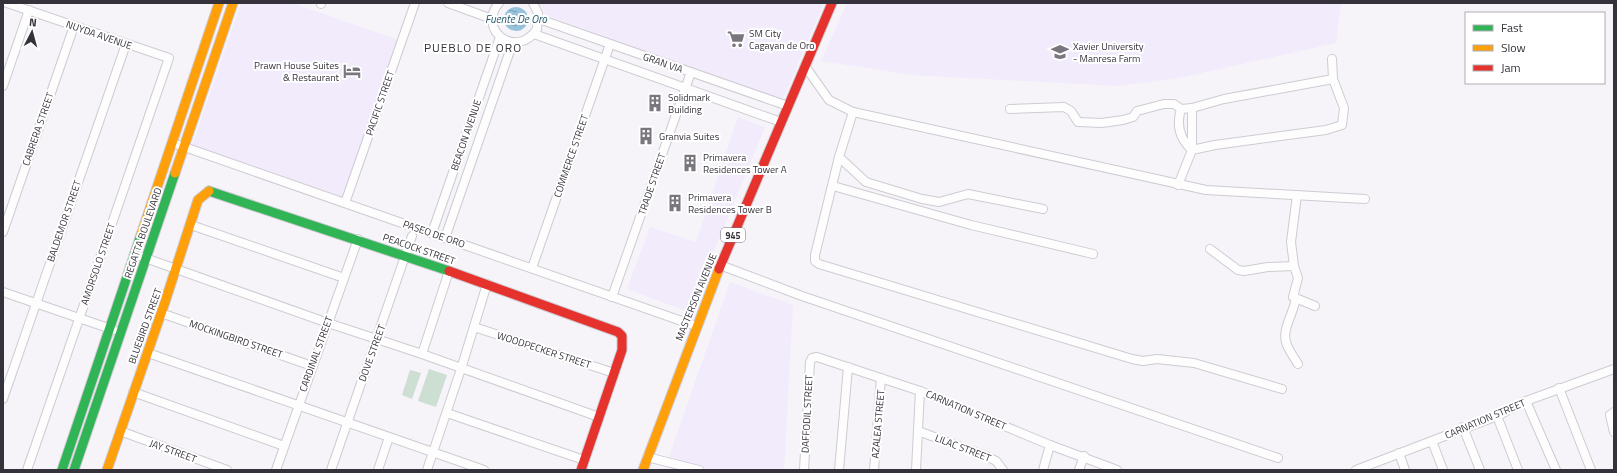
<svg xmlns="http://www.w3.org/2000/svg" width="1617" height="473" font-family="'Titillium Web',sans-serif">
<defs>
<pattern id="water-ripples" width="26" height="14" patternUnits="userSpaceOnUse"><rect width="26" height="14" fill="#96c3db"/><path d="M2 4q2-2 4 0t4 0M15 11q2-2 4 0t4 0" fill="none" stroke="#7b9fb3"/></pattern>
</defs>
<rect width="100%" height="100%" fill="#f6f3f9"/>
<g fill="#f2ebfc">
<polygon points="241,3 293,3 398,40 343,197 192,146"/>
<polygon points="541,3 824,3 782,101 546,15"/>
<polygon points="847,3 1341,3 1336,43 1179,78 1119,86 911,75 821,61"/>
<polygon points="738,117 765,127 689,312 627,289 650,227 696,242"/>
<polygon points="730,282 793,305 784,470 709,470 669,457"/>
</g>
<g fill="#ccdfd2">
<polygon points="429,369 447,375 436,407 418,401"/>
<polygon points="410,370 421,373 412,399 402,395"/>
</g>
<circle fill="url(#water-ripples)" cx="516" cy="19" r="12"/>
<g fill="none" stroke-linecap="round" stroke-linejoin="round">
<g stroke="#cecbd2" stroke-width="10">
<g id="street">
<polyline points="7,3 169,58 27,470"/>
<polyline points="448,3 492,19"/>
<path d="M 499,3 C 476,30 517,60 537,29 L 538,13 L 533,3"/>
<polyline points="321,4 321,3"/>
<polyline points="539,19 788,106"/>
<polyline points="534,34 781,122"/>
<polyline points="805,66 829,100 853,112 1206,190 1365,199"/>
<polyline points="3,86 29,10"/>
<polyline points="1192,108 1192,150"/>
<polyline points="1010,109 1064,107 1071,111 1078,122 1102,123 1123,120 1133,117 1137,111 1164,104 1174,104 1181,109"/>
<polyline points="853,112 839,157 815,255 815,261 819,264 1132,359 1143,361 1157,359 1194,363 1282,389"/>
<polyline points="173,143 696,326"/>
<path d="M 1192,150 C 1180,139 1176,125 1181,109 L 1192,108 L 1224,99 L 1333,79"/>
<polyline points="839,157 866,182 922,199 939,202 968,194 1043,209"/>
<polyline points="1178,185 1192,150 1215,145 1326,130 1342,125 1344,108 1333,79 1332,59"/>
<polyline points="833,186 971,225 1093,254"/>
<polyline points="1297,195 1291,242 1294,266 1298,278 1293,297 1315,306"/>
<polyline points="345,203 415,3"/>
<polyline points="191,225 344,278"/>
<polyline points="3,232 74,26"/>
<polyline points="432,233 500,37"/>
<polyline points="445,238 513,42"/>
<polyline points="1210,249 1238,270 1244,271 1268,267 1294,266"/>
<polyline points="134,254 328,323 422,354 599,417"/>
<polyline points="720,265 802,296 1278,458"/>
<polyline points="532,268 610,44"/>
<polyline points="3,292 114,330"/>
<polyline points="612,297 691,72"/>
<path d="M 1296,298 C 1294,312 1282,329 1286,342 C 1288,350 1294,357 1298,364"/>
<polyline points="161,313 312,366"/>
<polyline points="474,327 614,373"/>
<polyline points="148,353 484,470"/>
<polyline points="422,354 449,271"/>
<polyline points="1559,388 1591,470"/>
<polyline points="133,392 284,446"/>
<polyline points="3,399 126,44"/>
<polyline points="1526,401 1556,470"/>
<polyline points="1614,412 1610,415 1614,432"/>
<polyline points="447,413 584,460"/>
<polyline points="1497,416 1518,470"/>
<polyline points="1463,427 1480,470"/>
<polyline points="120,431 227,470"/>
<polyline points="918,431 988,457 996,461 1003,470"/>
<polyline points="1432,441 1443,470"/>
<polyline points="1399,453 1405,470"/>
<polyline points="647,457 699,470"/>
<polyline points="276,470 358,239"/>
<polyline points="331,470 412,236"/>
<polyline points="378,470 389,437"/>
<polyline points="427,470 461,369 487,284"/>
<polyline points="804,470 810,362 812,358 817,357 920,391 1050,445 1117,470"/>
<polyline points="839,470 848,367"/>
<polyline points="874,470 881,378"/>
<polyline points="916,470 920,391"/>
<polyline points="1043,470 1050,445"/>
<polyline points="1079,470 1084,456"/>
<polyline points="1356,470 1497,416 1526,401 1614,369"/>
</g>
</g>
<g stroke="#cecbd2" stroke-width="11">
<g id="fast">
<polyline points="209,191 449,271"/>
<polyline points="62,470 141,235"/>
<polyline points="74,470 175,173"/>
</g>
</g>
<g stroke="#cecbd2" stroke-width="11">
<g id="slow">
<polyline points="175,173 233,3"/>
<polyline points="141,235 219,3"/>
<polyline points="107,470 165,302 198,200 209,191"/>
<polyline points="643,470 719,269"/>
</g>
</g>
<g stroke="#cecbd2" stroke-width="11">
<g id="jam">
<polyline points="719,269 832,3"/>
<polyline points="449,271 618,332 622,336 622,350 581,470"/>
</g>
</g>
<use href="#street" stroke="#fefdfe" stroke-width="8"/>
<use href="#fast" stroke="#30b455" stroke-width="9"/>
<use href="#slow" stroke="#ff9f0a" stroke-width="9"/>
<use href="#jam" stroke="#e5322d" stroke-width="9"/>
</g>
<defs>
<g id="supermarket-bare" transform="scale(1.38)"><path d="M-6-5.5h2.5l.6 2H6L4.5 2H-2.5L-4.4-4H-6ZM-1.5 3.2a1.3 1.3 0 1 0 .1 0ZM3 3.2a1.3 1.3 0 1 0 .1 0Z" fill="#79767e" stroke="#fff" stroke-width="2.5" paint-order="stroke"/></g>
<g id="university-bare" transform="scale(1.38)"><path d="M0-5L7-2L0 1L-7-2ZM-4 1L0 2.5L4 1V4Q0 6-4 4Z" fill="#79767e" stroke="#fff" stroke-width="2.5" paint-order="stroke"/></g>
<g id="hotel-bare" transform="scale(1.38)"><path d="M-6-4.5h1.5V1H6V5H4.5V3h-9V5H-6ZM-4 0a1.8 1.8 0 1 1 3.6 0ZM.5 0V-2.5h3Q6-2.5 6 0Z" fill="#79767e" stroke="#fff" stroke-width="2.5" paint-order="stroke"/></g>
<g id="building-bare" transform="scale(1.38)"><path d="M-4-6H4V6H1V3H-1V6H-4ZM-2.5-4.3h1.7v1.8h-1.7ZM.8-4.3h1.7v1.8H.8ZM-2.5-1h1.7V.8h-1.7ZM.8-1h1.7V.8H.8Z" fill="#79767e" stroke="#fff" stroke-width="2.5" paint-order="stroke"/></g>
</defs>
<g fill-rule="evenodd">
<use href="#supermarket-bare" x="736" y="39"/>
<use href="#university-bare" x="1060" y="52"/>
<use href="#hotel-bare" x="352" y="71"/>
<use href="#building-bare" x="655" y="103"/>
<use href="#building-bare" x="646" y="136"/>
<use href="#building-bare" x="690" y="163"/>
<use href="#building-bare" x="675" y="203"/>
</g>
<g text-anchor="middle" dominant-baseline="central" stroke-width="4" stroke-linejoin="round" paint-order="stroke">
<rect fill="#fff" stroke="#727076" stroke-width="1" x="721" y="228" width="24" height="14" rx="3"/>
<g font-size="9" font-weight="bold" fill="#36323b">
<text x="733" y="235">945</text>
</g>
<g font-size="10" fill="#36323b" stroke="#fff" text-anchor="start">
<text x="749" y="33">SM City<tspan x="749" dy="12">Cagayan de Oro</tspan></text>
<text x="1073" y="46">Xavier University<tspan x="1073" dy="12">- Manresa Farm</tspan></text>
<text x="339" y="65" text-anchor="end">Prawn House Suites<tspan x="339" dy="12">&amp; Restaurant</tspan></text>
<text x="668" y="97">Solidmark<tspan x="668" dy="12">Building</tspan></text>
<text x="659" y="136">Granvia Suites</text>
<text x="703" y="157">Primavera<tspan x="703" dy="12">Residences Tower A</tspan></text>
<text x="688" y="197">Primavera<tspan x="688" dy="12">Residences Tower B</tspan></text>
</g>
<g font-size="10" fill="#36323b" stroke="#fff">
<text transform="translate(99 35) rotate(19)">NUYDA AVENUE</text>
<text transform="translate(663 63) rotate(19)">GRAN VIA</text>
<text transform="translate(380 103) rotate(-71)">PACIFIC STREET</text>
<text transform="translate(38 129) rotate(-71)">CABRERA STREET</text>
<text transform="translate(466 135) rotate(-71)">BEACON AVENUE</text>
<text transform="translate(571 156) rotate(-71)">COMMERCE STREET</text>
<text transform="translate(652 184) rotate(-71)">TRADE STREET</text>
<text transform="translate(64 221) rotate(-71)">BALDEMOR STREET</text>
<text transform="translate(143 233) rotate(-71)">REGATTA BOULEVARD</text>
<text transform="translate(434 234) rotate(19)">PASEO DE ORO</text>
<text transform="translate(419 249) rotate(19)">PEACOCK STREET</text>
<text transform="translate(98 264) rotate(-71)">AMORSOLO STREET</text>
<text transform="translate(696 297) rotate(-68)">MASTERSON AVENUE</text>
<text transform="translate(145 326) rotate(-70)">BLUEBIRD STREET</text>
<text transform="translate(236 339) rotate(19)">MOCKINGBIRD STREET</text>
<text transform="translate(544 350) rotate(18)">WOODPECKER STREET</text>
<text transform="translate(372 353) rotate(-70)">DOVE STREET</text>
<text transform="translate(316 354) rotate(-70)">CARDINAL STREET</text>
<text transform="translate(966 410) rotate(23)">CARNATION STREET</text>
<text transform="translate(807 414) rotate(-87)">DAFFODIL STREET</text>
<text transform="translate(1485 419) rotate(-23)">CARNATION STREET</text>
<text transform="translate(878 424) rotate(-85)">AZALEA STREET</text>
<text transform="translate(963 448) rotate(21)">LILAC STREET</text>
<text transform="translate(173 451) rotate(20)">JAY STREET</text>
</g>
<g font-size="11" font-style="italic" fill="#1e5369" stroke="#fff">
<text x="516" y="19">Fuente De Oro</text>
</g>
<g font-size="12" letter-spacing="1" fill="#36323b" stroke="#fff">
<text x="473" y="47">PUEBLO DE ORO</text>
</g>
</g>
<rect width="1617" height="473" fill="none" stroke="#36323b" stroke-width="8"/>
<rect x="1465" y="12" width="140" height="72" fill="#ffffff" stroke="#afadb1"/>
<rect x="1473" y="25" width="20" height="6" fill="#30b455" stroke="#afadb1"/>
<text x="1501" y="32" font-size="12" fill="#36323b">Fast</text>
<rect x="1473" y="45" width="20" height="6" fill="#ff9f0a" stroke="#afadb1"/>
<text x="1501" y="52" font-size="12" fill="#36323b">Slow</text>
<rect x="1473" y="65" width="20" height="6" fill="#e5322d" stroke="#afadb1"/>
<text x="1501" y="72" font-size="12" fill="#36323b">Jam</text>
<g transform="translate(32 32) rotate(6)" stroke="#ffffff" stroke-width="3" paint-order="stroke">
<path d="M0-3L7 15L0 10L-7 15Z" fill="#36323b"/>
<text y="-6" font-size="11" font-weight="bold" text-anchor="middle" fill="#36323b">N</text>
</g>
</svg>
